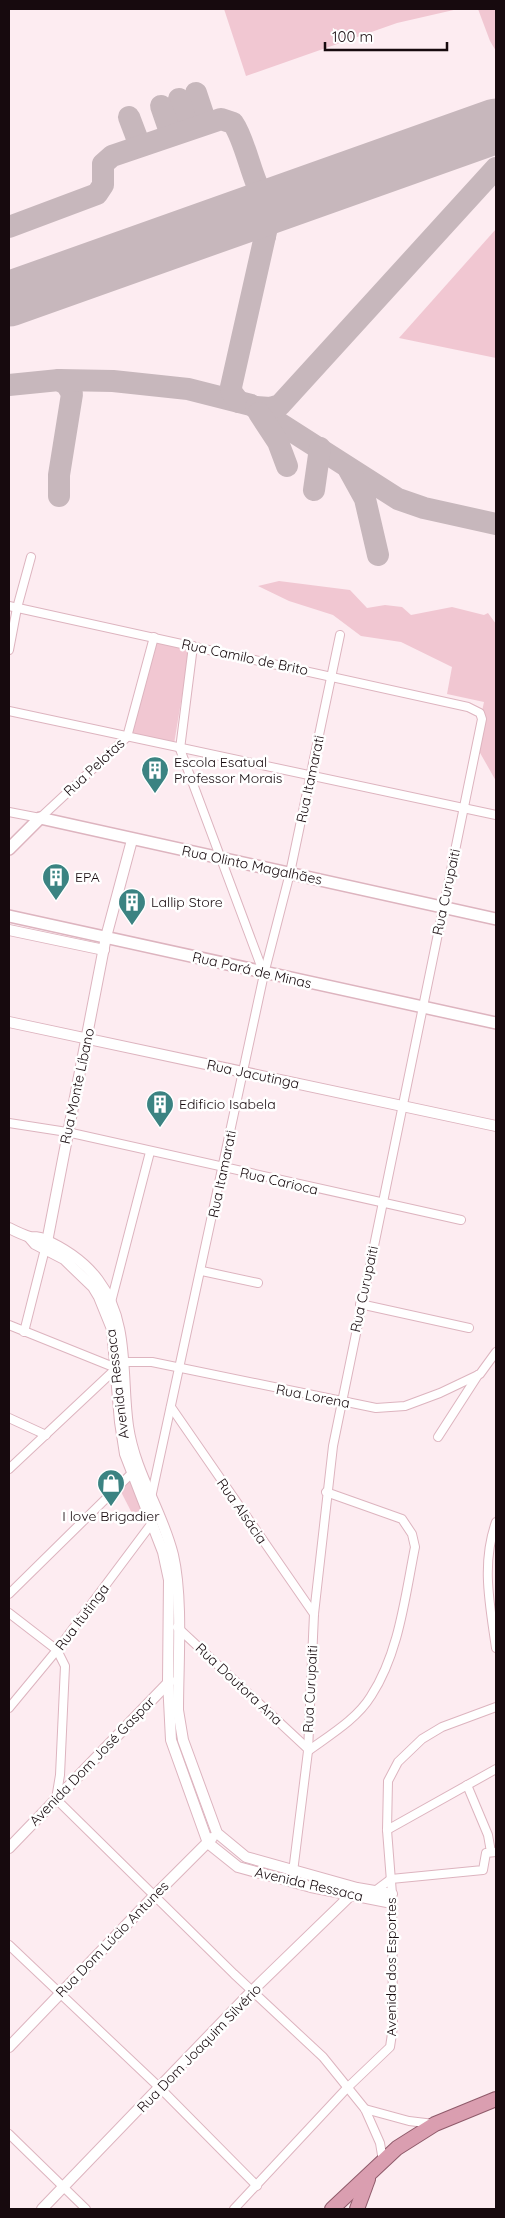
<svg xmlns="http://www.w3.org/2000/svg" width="505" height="2218" font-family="Quicksand,sans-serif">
<rect width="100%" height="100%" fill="#fdecf1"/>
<g fill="#f1c7d2">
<polygon points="224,9 458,9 397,23 246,76"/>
<polygon points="478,9 496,9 496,51 490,41"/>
<polygon points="496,229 496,358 399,338"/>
<polygon points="279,581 350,590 367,608 385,605 402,607 411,615 452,607 484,615 488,613 496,624 496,781 475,744 484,702 447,694 452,667 401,642 361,636 333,615 289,601 258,586"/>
<polygon points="156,641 190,648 174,744 130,735"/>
<polygon points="129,1475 144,1509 135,1519 119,1488"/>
</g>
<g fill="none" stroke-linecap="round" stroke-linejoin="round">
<g stroke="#c7b7bc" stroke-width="22">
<polyline points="196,93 206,123"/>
<polyline points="179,99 188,129"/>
<polyline points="161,106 171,135"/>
<polyline points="129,117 140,146"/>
<polyline points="244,216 261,223 265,236"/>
<path d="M 9,227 L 97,194 L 103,185 L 103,164 L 112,156 L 221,119 L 233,123 C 246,141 253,186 264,196 C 269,201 277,201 283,201"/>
<polyline points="59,380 67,385 72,394 59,475 59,496"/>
<polyline points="9,385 59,380 113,381 188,389 251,405 398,499 424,508 496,524"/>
<polyline points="239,402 232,393 231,387 270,214 276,205 283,201"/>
<polyline points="256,407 270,408 280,405 496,168"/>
<polyline points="259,413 278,442 287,466"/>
<polyline points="349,470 365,499 378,555"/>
<polyline points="314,490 320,448"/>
</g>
<polyline stroke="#c7b7bc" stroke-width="55" points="9,299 496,126"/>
<g stroke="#ddb4bf" stroke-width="10">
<g id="minor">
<polyline points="9,606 468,707 480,713 482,719 333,1446 314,1614 308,1751 293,1872"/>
<polyline points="193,646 180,749 264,974"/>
<polyline points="9,650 17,608 31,557"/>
<polyline points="9,711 496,815"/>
<polyline points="9,812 40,818 127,737 154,637"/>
<polyline points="9,1123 67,1132 461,1220"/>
<polyline points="202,1271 258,1283"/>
<polyline points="111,1302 150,1152"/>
<polyline points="360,1304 469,1328"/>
<polyline points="9,1325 116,1368"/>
<polyline points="24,1332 45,1249"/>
<polyline points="171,1407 314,1614"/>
<polyline points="9,1418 46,1435"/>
<polyline points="438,1437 478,1375"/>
<polyline points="9,1469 123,1362 152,1362 376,1408 405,1406 440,1393 480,1374 496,1352"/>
<polyline points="151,1498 264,974 290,873 340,635"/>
<path d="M 496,1522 C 481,1564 490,1605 496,1648"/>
<polyline points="9,1594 134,1471"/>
<polyline points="9,1613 57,1650 65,1666 60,1775 56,1799 234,1974 323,2057 365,2109 380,2143 383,2161"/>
<polyline points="177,1627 307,1748"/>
<polyline points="9,1708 57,1650 152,1523"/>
<path d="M 308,1751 C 330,1735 357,1719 371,1696 C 399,1653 405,1597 415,1547 L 412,1534 L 402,1519 L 326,1492"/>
<polyline points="467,1785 488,1835 491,1852"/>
<polyline points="387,1830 496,1769"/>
<polyline points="391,1879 483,1870 486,1853 496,1852"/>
<polyline points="375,1891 391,1879"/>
<polyline points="9,1945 160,2088 257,2186"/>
<polyline points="365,2109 409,2121 434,2124"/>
<polyline points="9,2134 86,2209"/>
<polyline points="234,2209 347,2088 390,2047 393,2027 392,1894 387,1830 388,1781 398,1762 422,1739 442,1727 496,1707"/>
</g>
</g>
<g stroke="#ddb4bf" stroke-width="12">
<g id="tertiary">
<polyline points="9,930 104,950"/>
<polyline points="9,1022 496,1126"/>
<path d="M 9,1228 C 15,1231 23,1235 30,1237 C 34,1237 37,1237 41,1238 C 62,1247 84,1261 98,1280 C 130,1322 121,1377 128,1426 C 135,1474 162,1510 173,1555 C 183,1599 178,1663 178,1710 L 183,1740 L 217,1833 L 246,1857 L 357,1888 L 392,1894"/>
<polyline points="29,1237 35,1244 64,1259 93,1287 99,1297 112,1329 120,1422 125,1454 163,1552 169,1580 168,1681 171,1740 208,1843 238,1867 311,1887 392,1903"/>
<polyline points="46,1247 106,937 132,840"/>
<polyline points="9,1848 170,1681"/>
<polyline points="9,2047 154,1896 212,1838"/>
<polyline points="42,2209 252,1991 353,1893"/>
</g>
</g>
<g stroke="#ddb4bf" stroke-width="14">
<g id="secondary">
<polyline points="9,849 40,818 496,919"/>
<polyline points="9,916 496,1023"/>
</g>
</g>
<g stroke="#8f5a6a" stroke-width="16">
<g id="trunk">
<polyline points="332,2209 397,2148 435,2124 496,2099"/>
<polyline points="357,2209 368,2179"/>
</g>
</g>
<use href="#minor" stroke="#fff" stroke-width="8"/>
<use href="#tertiary" stroke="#fff" stroke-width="10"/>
<use href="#secondary" stroke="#fff" stroke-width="11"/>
<use href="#trunk" stroke="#da9eb0" stroke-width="14"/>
</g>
<defs>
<g id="building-pin" transform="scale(1.4375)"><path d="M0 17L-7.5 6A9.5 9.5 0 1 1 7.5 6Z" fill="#3b8382" stroke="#fff"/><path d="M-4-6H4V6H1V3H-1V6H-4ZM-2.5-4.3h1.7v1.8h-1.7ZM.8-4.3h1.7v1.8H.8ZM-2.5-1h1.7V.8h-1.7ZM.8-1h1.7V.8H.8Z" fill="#fff"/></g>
<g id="shop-pin" transform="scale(1.4375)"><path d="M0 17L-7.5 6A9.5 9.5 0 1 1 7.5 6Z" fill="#3b8382" stroke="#fff"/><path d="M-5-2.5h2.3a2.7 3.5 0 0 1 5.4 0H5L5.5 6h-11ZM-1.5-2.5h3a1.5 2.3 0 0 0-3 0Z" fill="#fff"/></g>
</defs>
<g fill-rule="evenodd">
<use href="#building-pin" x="155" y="770"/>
<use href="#building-pin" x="56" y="877"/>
<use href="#building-pin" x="132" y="902"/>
<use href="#building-pin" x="160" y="1104"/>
<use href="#shop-pin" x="111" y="1483"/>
</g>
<g text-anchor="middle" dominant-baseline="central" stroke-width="5" stroke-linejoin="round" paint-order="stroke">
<g font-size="14" fill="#170a0e" stroke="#fff">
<text transform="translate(245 657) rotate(12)">Rua Camilo de Brito</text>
<text transform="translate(94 767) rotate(-43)">Rua Pelotas</text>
<text transform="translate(310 779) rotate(-78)">Rua Itamarati</text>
<text transform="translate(252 865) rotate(12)">Rua Olinto Magalhães</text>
<text transform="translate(446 892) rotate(-78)">Rua Curupaiti</text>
<text transform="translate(252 970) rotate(13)">Rua Pará de Minas</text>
<text transform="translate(253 1074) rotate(12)">Rua Jacutinga</text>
<text transform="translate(77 1086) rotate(-78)">Rua Monte Líbano</text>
<text transform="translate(222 1174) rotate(-78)">Rua Itamarati</text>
<text transform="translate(279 1181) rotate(13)">Rua Carioca</text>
<text transform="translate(364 1289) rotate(-78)">Rua Curupaiti</text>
<text transform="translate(117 1384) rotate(-97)">Avenida Ressaca</text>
<text transform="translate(313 1396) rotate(11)">Rua Lorena</text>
<text transform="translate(242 1511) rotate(55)">Rua Alsácia</text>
<text transform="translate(82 1617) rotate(-53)">Rua Itutinga</text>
<text transform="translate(239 1684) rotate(43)">Rua Doutora Ana</text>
<text transform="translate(310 1689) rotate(-87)">Rua Curupaiti</text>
<text transform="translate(92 1761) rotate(-46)">Avenida Dom José Gaspar</text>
<text transform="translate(309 1884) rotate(13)">Avenida Ressaca</text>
<text transform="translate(112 1939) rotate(-46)">Rua Dom Lúcio Antunes</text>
<text transform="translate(391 1967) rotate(-90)">Avenida dos Esportes</text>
<text transform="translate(199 2048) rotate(-46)">Rua Dom Joaquim Silvério</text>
</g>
<g font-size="14" fill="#170a0e" stroke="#fff" text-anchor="start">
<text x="174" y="762">Escola Esatual<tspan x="174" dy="16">Professor Morais</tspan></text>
<text x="75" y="877">EPA</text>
<text x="151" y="902">Lallip Store</text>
<text x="179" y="1104">Edificio Isabela</text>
<text x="111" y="1516" text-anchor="middle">I love Brigadier</text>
</g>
</g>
<rect width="505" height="2218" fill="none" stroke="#170a0e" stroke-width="20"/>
<path d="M325 42v8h122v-8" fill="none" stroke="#170a0e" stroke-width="2.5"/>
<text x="332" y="42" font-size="15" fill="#170a0e" stroke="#ffffff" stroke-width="4" paint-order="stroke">100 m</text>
</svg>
